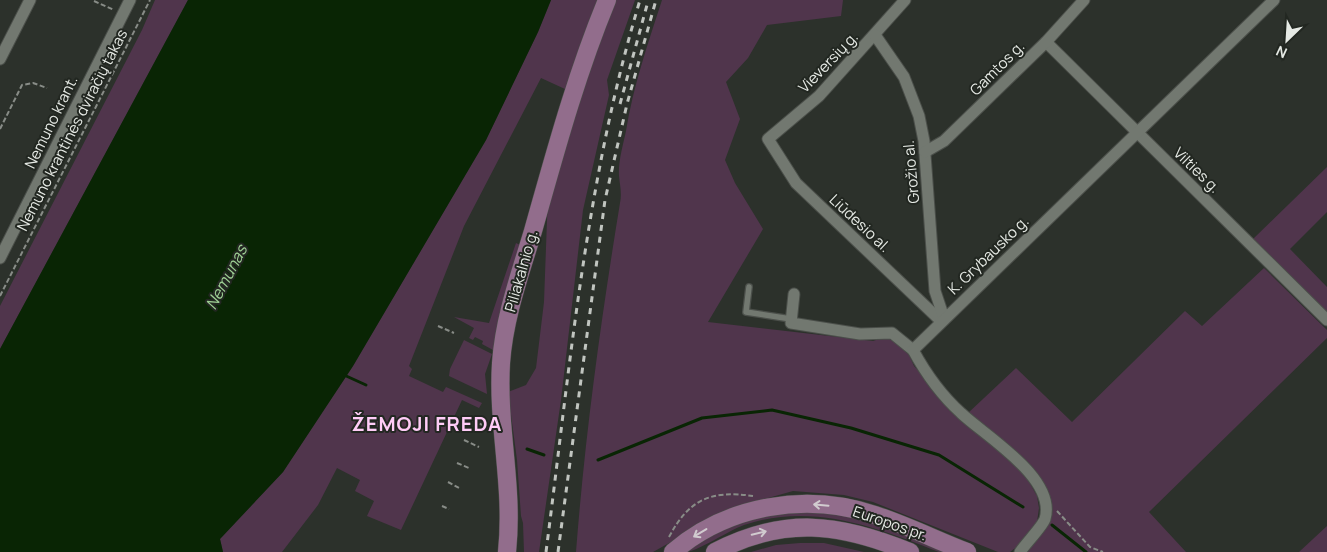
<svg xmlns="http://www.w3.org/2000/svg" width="1327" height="552" font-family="Manrope,sans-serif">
<rect width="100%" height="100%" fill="#2c312b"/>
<g fill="#50354c">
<polygon points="155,0 188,0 0,349 0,306 142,30"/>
<polygon points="551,0 599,0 565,89 541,78 464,226 409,366 412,369 409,376 443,392 446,387 482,403 479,408 462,400 401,530 367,516 374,501 355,491 360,480 337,468 318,505 282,552 223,552 220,539 283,472 353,366 486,140 538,32"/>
<polygon points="610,0 635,0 607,80 609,95 583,210 561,400 539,552 524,552 523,523 521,516 517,460 508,392 526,385 536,368 544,302 548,193"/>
<path d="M 662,0 L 843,0 L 841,16 L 767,25 L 748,58 L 726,82 L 740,119 L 725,160 L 735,183 L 763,229 L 708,322 L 873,341 L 891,335 L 909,355 L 914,366 L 959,415 L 1021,468 L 1037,496 L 1039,508 L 1037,522 L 1022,543 L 1010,552 L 998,552 L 873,502 L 844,495 L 793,491 L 730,509 L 653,552 L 576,552 C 585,435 601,319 620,203 C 622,193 620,186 619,176 C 618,162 623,145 626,131 C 633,87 648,43 662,0 Z"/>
<polygon points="1327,167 1327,212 1290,249 1327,287 1327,313 1253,239"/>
<polygon points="516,243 520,245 493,350 482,344 483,341 475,337 473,340 469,338 474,328 454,317 489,323"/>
<polygon points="1264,268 1327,330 1327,338 1149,512 1186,552 1025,552 1050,521 1047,497 967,414 1016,368 1072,422 1185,311 1202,326"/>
<polygon points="464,340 492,354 485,374 487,394 449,376 450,369"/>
<path d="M 803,512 L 846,515 L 870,522 L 947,552 L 939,552 C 876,527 812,502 744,525 C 730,530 696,552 686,552 L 720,530 L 758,517 Z"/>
<polygon points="1327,526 1327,552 1299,552"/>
<polygon points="800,543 824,543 864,552 751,552 776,545"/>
</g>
<polygon fill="#092504" points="188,0 551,0 538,32 486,140 353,366 283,472 220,539 223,552 0,552 0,349"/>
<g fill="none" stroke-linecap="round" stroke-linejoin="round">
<g stroke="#092504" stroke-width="3">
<polyline points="344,375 366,385"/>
<polyline points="527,449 544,455"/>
<polyline points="598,460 702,418 772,410 851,428 939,455 1023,507"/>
<polyline points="1052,525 1086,552"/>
</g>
<g stroke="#4b4f4a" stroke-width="8">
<polyline id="service" points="749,287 746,312 791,319"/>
</g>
<g stroke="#4b4f4a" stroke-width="13">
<g id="minor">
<polyline points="905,0 819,96 768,139 796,183 941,321"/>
<polyline points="875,35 904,77 919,116 924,141 935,291 944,318"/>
<polyline points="1046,42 1327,320"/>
<polyline points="0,59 30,0"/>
<polyline points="925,152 944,141 1046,42 1084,0"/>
<polyline points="0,258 130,0"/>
<polyline points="794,294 791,323 860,334 892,333 913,350"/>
<path d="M 1020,552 C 1026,543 1042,527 1045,519 C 1057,478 985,436 961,413 C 941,395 926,374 913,350 L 1274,0"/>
</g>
</g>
<g stroke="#4b4f4a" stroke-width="19">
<g id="primary">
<path d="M 507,552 C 514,486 497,427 501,363 C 504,318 520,274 533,231 C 555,153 576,75 607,0"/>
<path d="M 673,552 C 728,505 806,492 875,515 C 906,525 936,540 967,552"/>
<path d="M 715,552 C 784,516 839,523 910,552"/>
</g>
</g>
<g stroke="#888c87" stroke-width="2" stroke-dasharray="5 2.5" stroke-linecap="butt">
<polyline points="94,1 114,10"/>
<polyline points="0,129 22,85 33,83 47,88"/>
<polyline points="0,296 150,0"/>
<polyline points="438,326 454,333"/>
<polyline points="473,420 488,428"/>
<polyline points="464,440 479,447"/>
<polyline points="457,463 469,468"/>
<polyline points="448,482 459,488"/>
<polyline points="442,506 449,509"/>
<polyline points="1057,511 1090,547 1103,552"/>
<path d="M 669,537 C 689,499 711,490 753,496"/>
</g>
<use href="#service" stroke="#727870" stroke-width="5.5"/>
<use href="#minor" stroke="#727870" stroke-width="11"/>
<use href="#primary" stroke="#926d8c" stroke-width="18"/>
<g stroke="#c1c5c0" stroke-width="3" stroke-dasharray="6 6" stroke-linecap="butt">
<polyline points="620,104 647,5"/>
<path d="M 546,552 C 570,367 586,179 640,0"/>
<polyline points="558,552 605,200 627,104 656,0"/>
</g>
</g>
<defs><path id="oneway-shaft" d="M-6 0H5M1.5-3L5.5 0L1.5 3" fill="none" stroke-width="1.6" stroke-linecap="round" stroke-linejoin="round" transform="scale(1.25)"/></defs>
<g stroke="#d1cbcf">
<use href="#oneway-shaft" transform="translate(821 505) rotate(-175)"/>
<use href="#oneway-shaft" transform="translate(700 533) rotate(149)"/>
<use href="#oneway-shaft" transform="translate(759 533) rotate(-14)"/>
</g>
<g text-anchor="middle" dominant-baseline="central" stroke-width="4" stroke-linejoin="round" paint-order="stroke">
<g font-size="15" fill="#e6eae5" stroke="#222721">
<text transform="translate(828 62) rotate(-46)">Vieversių g.</text>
<text transform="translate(997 68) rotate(-45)">Gamtos g.</text>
<text transform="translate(51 122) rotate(-64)">Nemuno krant.</text>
<text transform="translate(72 130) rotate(-63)">Nemuno krantinės dviračių takas</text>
<text transform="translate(1197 170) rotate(44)">Vilties g.</text>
<text transform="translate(911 172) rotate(-95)">Grožio al.</text>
<text transform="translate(860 223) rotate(43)">Liūdesio al.</text>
<text transform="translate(988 255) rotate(-44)">K. Grybausko g.</text>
<text transform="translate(521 271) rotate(-74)">Piliakalnio g.</text>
<text transform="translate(890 523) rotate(19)">Europos pr.</text>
</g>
<g font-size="16" font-style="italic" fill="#9ed094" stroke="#222721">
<text transform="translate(226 277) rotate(-62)">Nemunas</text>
</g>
<g font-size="20" font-weight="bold" letter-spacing="1" fill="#ffccf7" stroke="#222721">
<text x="427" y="423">ŽEMOJI FREDA</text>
</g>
</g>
<g transform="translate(1287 40) rotate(205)" stroke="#222721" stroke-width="4" paint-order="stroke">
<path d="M0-4L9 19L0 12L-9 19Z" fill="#e6eae5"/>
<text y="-8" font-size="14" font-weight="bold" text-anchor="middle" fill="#e6eae5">N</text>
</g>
</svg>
